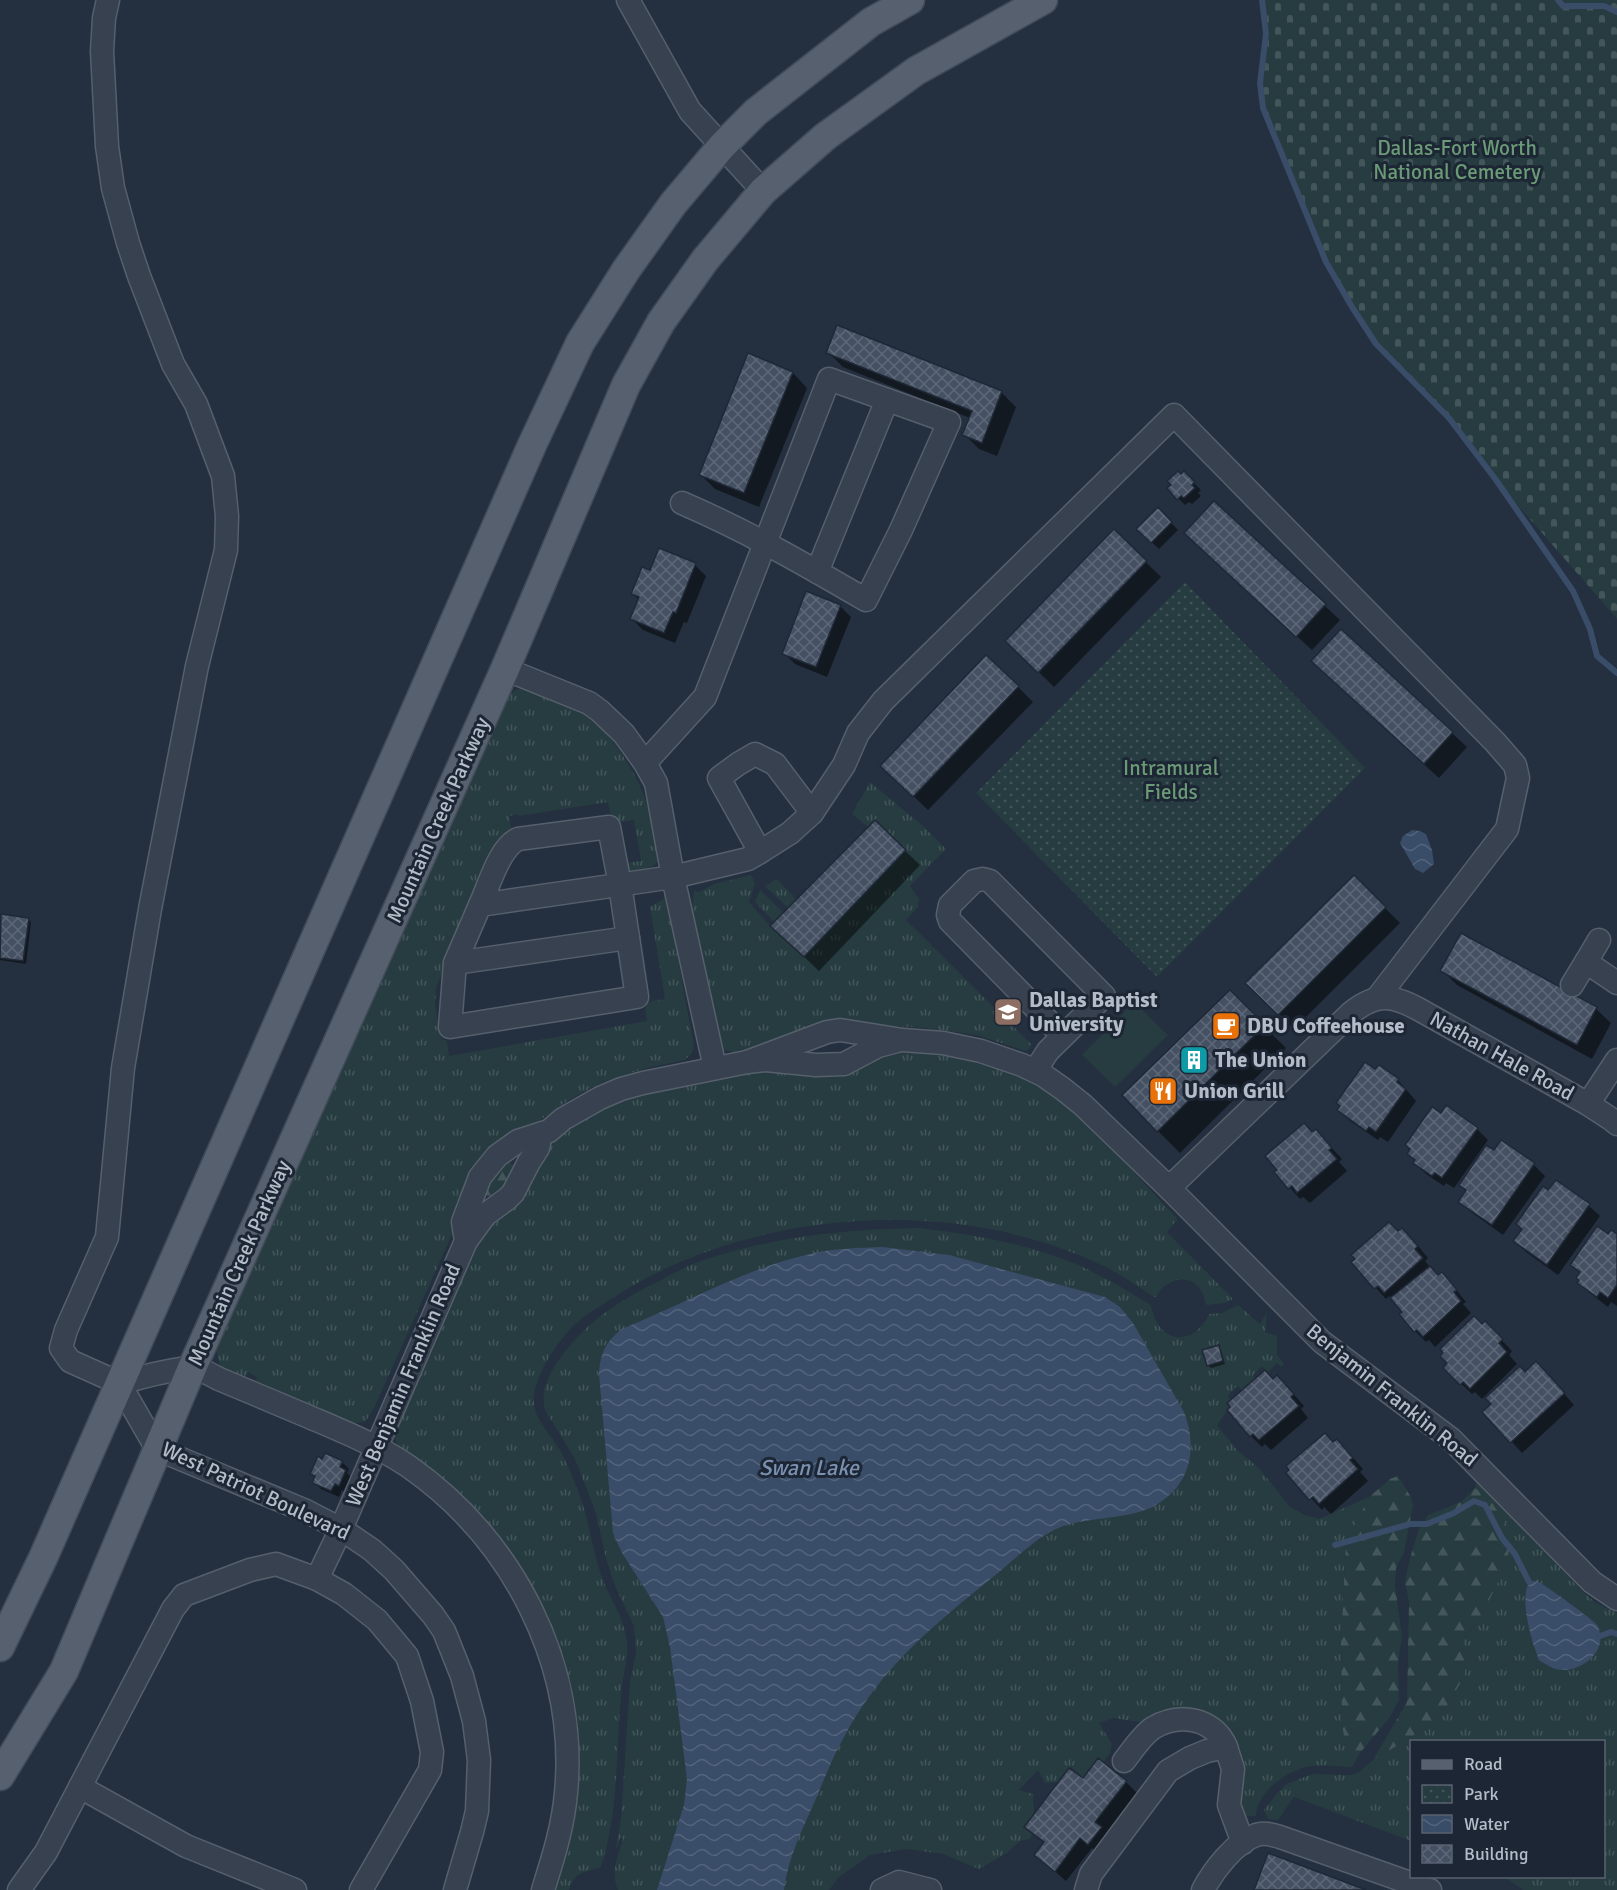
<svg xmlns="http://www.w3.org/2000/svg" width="1617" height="1890" font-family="Signika,sans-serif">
<defs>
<pattern id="grass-tufts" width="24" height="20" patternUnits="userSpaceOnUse" patternTransform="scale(1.5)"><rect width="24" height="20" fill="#263c40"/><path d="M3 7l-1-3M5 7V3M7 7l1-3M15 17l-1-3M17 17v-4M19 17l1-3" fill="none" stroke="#43565a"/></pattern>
<pattern id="forest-firs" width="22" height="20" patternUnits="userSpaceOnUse" patternTransform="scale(1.5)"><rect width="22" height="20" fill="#263c40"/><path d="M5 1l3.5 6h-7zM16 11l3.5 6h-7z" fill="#43565a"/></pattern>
<pattern id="cemetery-stones" width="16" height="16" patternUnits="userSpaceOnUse" patternTransform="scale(1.5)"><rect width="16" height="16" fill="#263c40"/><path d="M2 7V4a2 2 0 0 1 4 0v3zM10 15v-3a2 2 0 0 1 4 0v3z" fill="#43565a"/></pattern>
<pattern id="park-dots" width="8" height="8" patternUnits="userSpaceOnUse" patternTransform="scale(1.5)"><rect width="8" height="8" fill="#263c40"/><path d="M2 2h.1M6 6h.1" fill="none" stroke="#43565a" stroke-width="1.8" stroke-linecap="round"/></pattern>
<pattern id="water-waves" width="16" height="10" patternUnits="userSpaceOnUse" patternTransform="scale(1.5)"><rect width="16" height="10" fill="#394c68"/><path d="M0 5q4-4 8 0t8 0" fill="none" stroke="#53647c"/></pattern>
<pattern id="building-cross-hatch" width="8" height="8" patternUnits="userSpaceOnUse" patternTransform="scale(1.5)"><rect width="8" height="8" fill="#455163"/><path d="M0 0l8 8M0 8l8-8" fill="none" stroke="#5d6878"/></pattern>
</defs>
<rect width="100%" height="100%" fill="#242f3f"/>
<g fill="url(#grass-tufts)">
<path d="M 522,687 C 542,695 565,701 582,712 C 611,730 640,778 649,810 C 654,824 656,840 660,855 C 658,869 639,874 626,869 L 626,863 L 641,861 L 634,820 C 625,821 619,824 611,818 L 608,802 L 519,816 L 519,814 L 509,816 L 512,831 L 498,840 L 436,988 L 435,1005 L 441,1039 L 447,1041 L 449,1056 L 647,1021 C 643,1000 647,1002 665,999 L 650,907 L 665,898 L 667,900 L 694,1046 L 692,1053 L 685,1060 L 647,1068 L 603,1082 L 569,1100 L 504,1145 L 459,1219 L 374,1408 L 366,1421 L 355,1423 L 256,1381 L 257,1377 L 248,1372 L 246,1376 L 232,1373 L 220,1365 L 214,1342 L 508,694 Z"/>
<polygon points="870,782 924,827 946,849 910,886 919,899 918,907 906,920 1031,1044 1030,1048 1026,1051 977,1035 925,1028 853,1023 734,1052 723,1050 718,1046 692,910 694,890 699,892 714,884 751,875 755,883 749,902 770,926 804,957 906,850 875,820 868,827 852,814"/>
<polygon points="777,879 796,899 788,908 765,886"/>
<polygon points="760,890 783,912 774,922 755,902"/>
<path d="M 901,1050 C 942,1054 983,1059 1021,1077 C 1080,1105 1131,1171 1176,1217 L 1177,1220 L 1167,1232 L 1233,1299 L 1225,1303 L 1206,1305 C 1202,1274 1170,1271 1156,1297 L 1152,1296 C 1141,1288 1129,1280 1117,1273 C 966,1192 750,1206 608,1301 C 597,1308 584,1316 574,1325 C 558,1341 535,1375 534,1397 C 532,1417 550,1434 560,1450 C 565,1460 571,1472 575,1483 C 588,1513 591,1544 601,1575 C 609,1597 624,1617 627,1641 C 629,1659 622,1677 621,1695 C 616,1752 619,1811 601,1867 C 584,1873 576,1870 569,1890 L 550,1890 L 573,1790 L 532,1593 L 513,1555 L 469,1503 L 424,1464 L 398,1446 L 392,1432 L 475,1241 L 550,1141 L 592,1114 L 634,1096 L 750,1072 Z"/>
<path d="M 920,1228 C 974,1235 1027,1243 1078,1265 C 1104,1276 1127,1291 1151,1305 C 1157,1343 1193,1349 1209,1314 L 1222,1313 L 1238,1305 L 1260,1324 L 1267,1312 L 1265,1332 L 1277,1336 L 1277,1355 L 1284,1364 L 1281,1367 L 1277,1363 L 1267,1373 L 1262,1366 L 1253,1375 L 1255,1379 L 1242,1390 L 1237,1386 L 1228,1396 L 1230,1400 L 1227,1403 L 1230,1407 L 1217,1425 L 1237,1450 L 1259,1468 L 1290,1507 L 1305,1515 L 1319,1519 L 1369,1497 L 1346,1542 L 1341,1643 L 1342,1724 L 1349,1767 C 1334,1766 1316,1764 1302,1768 C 1282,1775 1256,1794 1256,1816 L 1240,1816 L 1235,1740 L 1220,1721 L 1205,1710 L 1178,1710 L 1150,1715 L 1140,1722 L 1113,1718 L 1099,1723 L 1112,1744 L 1110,1753 L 1103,1762 L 1098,1759 L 1083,1778 L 1071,1767 L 1059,1782 L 1045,1783 L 1038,1770 L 1019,1790 L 1033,1794 L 1034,1814 L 1024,1827 L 1032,1833 L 1030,1839 L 1020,1841 L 1007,1853 L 979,1869 L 943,1854 L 907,1849 L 870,1855 L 839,1877 L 829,1890 L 618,1890 C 610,1870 618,1858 623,1838 L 620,1838 L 617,1848 L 616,1847 L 621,1819 L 630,1681 L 636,1653 L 634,1626 L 615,1586 L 606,1559 L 596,1513 L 575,1459 L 545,1410 C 539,1387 554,1365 568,1348 C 592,1318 624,1298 659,1281 C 676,1272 694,1262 713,1257 C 780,1236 850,1229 920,1228 Z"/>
<polygon points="1477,1479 1582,1591 1596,1603 1617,1613 1617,1890 1523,1890 1505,1877 1604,1876 1604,1742 1412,1742 1411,1841 1294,1797 1278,1820 1268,1819 1264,1810 1278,1792 1287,1784 1312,1774 1351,1775 1359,1772 1373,1760 1438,1721 1465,1675 1463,1641 1485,1609 1490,1500 1475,1488"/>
</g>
<g fill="url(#forest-firs)">
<path d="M 507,1161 L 514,1165 C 513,1179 503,1190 491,1198 L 481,1192 Z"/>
<polygon points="1398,1476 1411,1497 1413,1506 1404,1552 1396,1568 1395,1585 1402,1636 1398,1663 1399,1700 1390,1717 1360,1753 1352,1767 1349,1767 1342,1724 1341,1643 1346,1542 1369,1497 1390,1479"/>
<polygon points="1475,1488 1490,1500 1504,1521 1512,1538 1505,1567 1485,1609 1463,1641 1465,1675 1438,1721 1373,1760 1407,1702 1409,1602 1405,1582 1408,1566 1418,1531 1428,1515 1461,1502"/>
</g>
<polygon fill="url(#cemetery-stones)" points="1262,0 1617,0 1617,619 1496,480 1449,418 1376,344 1352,307 1326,262 1263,108 1260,83 1266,34"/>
<polygon fill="url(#park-dots)" points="1185,582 1365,768 1157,977 976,793"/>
<polygon fill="#263c40" points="1134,1002 1168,1035 1115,1087 1082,1055"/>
<g fill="url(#water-waves)">
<polygon points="1412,830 1420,831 1426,834 1432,850 1434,864 1423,873 1415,869 1400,843 1403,836"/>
<path d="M 883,1247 L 949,1255 L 1105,1297 L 1120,1307 L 1133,1323 L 1184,1412 C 1196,1442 1193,1477 1166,1498 C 1135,1524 1088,1513 1054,1530 C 1032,1541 1012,1562 993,1577 C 933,1626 880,1668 843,1739 C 832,1758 824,1780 815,1801 C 802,1830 788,1858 784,1890 L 657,1890 L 684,1805 L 687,1779 L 683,1748 L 670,1647 L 663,1617 L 622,1553 L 613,1533 L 599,1374 C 600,1354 606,1341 622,1329 C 683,1304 746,1268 810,1254 C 834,1248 858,1248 883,1247 Z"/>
<path d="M 1537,1581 C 1544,1584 1595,1621 1597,1625 C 1611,1650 1580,1675 1556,1669 C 1551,1668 1544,1663 1539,1660 C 1532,1641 1519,1602 1529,1582 Z"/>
</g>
<g fill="#0007">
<polygon points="838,327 1002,393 1016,407 997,456 979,449 964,434 970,418 843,367 828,352"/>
<polygon points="793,373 807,388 759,507 715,489 700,474"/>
<polygon points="1184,473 1201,490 1198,493 1201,496 1192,504 1189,502 1185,505 1169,489"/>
<polygon points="1214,503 1340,620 1312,650 1201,548"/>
<polygon points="1158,509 1178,530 1159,549 1138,529"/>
<polygon points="1114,531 1161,577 1054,687 1007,641"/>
<polygon points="695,565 706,576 687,623 684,622 675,643 643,630 632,619 639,600 633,594 651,572"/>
<polygon points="840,606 851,617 827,677 795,664 784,653"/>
<polygon points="1341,631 1467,747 1439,778 1328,676"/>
<polygon points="1018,687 1033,702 928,810 897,780"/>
<polygon points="905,851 920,865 819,971 787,940"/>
<polygon points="1354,877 1400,923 1294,1029 1248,983"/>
<polygon points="2,916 28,919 31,922 26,964 0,960"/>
<polygon points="1462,935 1596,1009 1611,1023 1592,1059 1457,985 1442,970"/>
<polygon points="1230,993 1286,1048 1180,1153 1158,1131"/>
<polygon points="1376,1071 1398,1080 1416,1101 1388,1142 1380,1137 1378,1140 1350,1121 1339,1110"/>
<polygon points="1441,1115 1477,1129 1488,1140 1454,1188 1446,1183 1444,1186 1426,1174 1415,1163 1416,1161 1412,1150"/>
<polygon points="1316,1131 1342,1159 1339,1162 1347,1171 1310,1203 1303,1197 1300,1199 1276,1172"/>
<polygon points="1501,1142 1534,1165 1545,1176 1503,1235 1471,1212 1460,1201"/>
<polygon points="1556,1182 1589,1206 1600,1216 1558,1275 1526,1252 1515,1241"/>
<polygon points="1398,1233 1413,1240 1428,1258 1425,1261 1438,1277 1452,1285 1466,1302 1463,1304 1471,1313 1435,1347 1429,1340 1426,1342 1415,1331 1401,1315 1404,1312 1389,1296 1386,1299 1376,1288"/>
<polygon points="1608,1236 1617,1236 1617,1306 1611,1302 1608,1307 1590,1293 1579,1282 1581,1274 1572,1265"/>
<polygon points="1485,1323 1512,1351 1509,1355 1517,1364 1482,1399 1475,1392 1472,1394 1445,1368"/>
<polygon points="1218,1347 1221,1350 1225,1364 1211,1368 1208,1365"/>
<polygon points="1525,1373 1547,1374 1574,1405 1522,1453 1485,1412"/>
<polygon points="1274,1381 1288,1388 1304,1406 1301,1409 1308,1418 1271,1450 1265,1444 1262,1447 1251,1436"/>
<polygon points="1348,1452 1363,1469 1360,1472 1368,1481 1331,1514 1324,1507 1322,1510 1288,1473"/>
<polygon points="323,1461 342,1462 349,1469 347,1473 352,1478 346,1492 342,1490 339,1497 321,1489 314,1482 316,1478 311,1474"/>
<polygon points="1083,1781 1126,1782 1137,1793 1106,1833 1112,1839 1100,1855 1092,1848 1066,1881 1036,1855 1045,1844 1026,1827"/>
</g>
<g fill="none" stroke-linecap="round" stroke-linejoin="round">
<g stroke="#394c68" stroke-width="6">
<polyline points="1262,0 1266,34 1260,83 1263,108 1326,262 1352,307 1376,344 1449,418 1496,480 1573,591 1590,629 1597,656 1617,673"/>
<polyline points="1558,0 1563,6 1604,6 1617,12"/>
<polyline points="1335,1545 1410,1524 1427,1524 1454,1513 1474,1501 1485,1505 1502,1538 1515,1554 1529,1582"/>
<polyline points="1600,1636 1611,1632 1617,1634"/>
</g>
</g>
<g fill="url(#building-cross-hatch)" stroke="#1f2836" stroke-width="1.5">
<polygon points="837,325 1002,391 982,443 962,435 972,411 826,353"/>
<polygon points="748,353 793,372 744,493 699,475"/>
<polygon points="1178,471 1181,474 1184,471 1195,482 1192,485 1195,488 1184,498 1181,496 1177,500 1167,488 1171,485 1167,481"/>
<polygon points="1214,501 1326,604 1296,637 1184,533"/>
<polygon points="1158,507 1172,522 1151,543 1136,529"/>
<polygon points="1114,529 1147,561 1038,673 1005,641"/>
<polygon points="659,548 696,563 676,613 673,612 664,633 630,619 639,597 631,594 642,567 650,570"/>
<polygon points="806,591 841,605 816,667 782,654"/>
<polygon points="1341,629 1453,732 1424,764 1311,661"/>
<polygon points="986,655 1019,686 913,797 880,766"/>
<polygon points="875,820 906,850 804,957 770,926"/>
<polygon points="1354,875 1386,907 1278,1015 1245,983"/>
<polygon points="1,914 29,918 23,961 0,958"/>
<polygon points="1461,933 1597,1007 1577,1045 1440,971"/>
<polygon points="1230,990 1265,1025 1157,1132 1122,1095"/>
<polygon points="1365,1062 1375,1069 1379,1065 1399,1079 1397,1082 1406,1089 1376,1132 1369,1127 1366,1131 1337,1110 1340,1106 1336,1103"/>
<polygon points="1446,1105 1478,1128 1442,1178 1435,1173 1432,1176 1413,1163 1415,1160 1407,1154 1410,1149 1405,1145 1432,1107 1441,1113"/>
<polygon points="1304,1123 1312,1132 1316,1129 1332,1148 1329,1150 1337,1159 1297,1193 1292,1186 1288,1189 1274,1172 1277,1170 1265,1156"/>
<polygon points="1501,1140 1535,1163 1492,1225 1458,1202 1466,1190 1459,1185 1486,1145 1494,1150"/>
<polygon points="1556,1180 1590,1204 1547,1265 1513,1241 1522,1229 1516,1224 1543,1186 1548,1190"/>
<polygon points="1389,1222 1398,1231 1402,1228 1418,1246 1415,1249 1423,1258 1384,1293 1378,1286 1374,1289 1351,1262 1355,1259 1351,1255"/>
<polygon points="1597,1226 1608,1234 1611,1230 1617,1234 1617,1285 1608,1298 1600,1292 1597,1297 1577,1283 1579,1280 1576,1278 1580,1272 1570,1265"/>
<polygon points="1430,1266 1438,1275 1442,1272 1457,1290 1454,1292 1461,1301 1423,1337 1417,1330 1414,1332 1399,1314 1402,1312 1390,1298"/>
<polygon points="1474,1316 1482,1324 1485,1321 1503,1339 1499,1343 1507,1352 1470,1389 1463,1382 1460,1385 1443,1368 1447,1363 1440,1356 1443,1353 1440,1349"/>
<polygon points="1219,1345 1223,1361 1207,1366 1202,1350"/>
<polygon points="1536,1361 1565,1393 1510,1443 1482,1412 1491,1404 1485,1398 1520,1366 1525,1372"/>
<polygon points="1265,1370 1273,1379 1277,1375 1294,1394 1291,1397 1299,1406 1259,1440 1253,1434 1250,1437 1227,1410 1230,1407 1227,1403"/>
<polygon points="1325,1433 1333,1442 1337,1439 1353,1458 1350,1460 1358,1469 1319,1504 1313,1497 1309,1500 1286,1473 1289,1470 1286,1466"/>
<polygon points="325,1453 343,1461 340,1467 346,1470 339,1486 335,1484 331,1491 312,1483 315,1476 310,1474 318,1456 322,1459"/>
<polygon points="1098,1758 1127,1781 1095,1822 1102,1827 1088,1845 1080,1838 1055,1872 1034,1855 1044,1842 1024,1827 1069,1768 1083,1778"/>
<polygon points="1268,1853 1366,1890 1254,1890"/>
</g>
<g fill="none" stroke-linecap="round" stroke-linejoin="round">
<g stroke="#565f6c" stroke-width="25">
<g id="minor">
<polyline points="108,0 104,18 102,51 107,146 113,188 128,243 139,276 173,364 196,404 223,476 227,516 226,550 197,666 150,909 123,1068 107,1237 66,1330 61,1348 70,1361 119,1383"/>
<polyline points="628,0 690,111 763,191"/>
<polyline points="817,572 887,400"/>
<polyline points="505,669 589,703 600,711 624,734 645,763 656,783 673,877 715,1068"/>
<path d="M 645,763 L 705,697 L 829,379 L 949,422 L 901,530 L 866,600 C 806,565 747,531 682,503"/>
<polyline points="760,852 719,778 738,764 755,754 775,764 812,813"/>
<path d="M 480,905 C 489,886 499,848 518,839 L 609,827 L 620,885 L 637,997 L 450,1027 L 455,963 L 480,905 L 673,877 L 748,859 L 760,852 L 790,833 L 812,813 L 844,765 L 858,733 L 883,701 L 1174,415 L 1495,742 L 1515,765 L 1518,778 L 1507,829 L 1378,997"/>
<polyline points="1599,940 1586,962 1617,983"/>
<polyline points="455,963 628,938"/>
<polyline points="1572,985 1586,962"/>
<polyline points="747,1062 827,1032 840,1030 903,1040 943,1043 981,1051 1022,1065 1043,1075 1063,1089 1083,1105 1169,1188 1322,1342 1451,1439 1592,1582 1617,1599"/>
<polyline points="1035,1071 1048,1051 1104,996 990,881 983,879 974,881 950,905 948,915 950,921 1063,1036"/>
<polyline points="1588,1104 1617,1060"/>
<path d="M 1169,1188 L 1351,1013 C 1377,992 1393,995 1420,1010 L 1588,1104 L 1611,1119 L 1617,1124"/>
<polyline points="466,1241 463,1222 480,1177 497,1156 518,1141 549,1131 563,1119 600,1098 621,1089 643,1083 747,1062 766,1060 816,1065 844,1064 878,1046 897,1041"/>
<path d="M 119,1383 C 140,1378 169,1369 190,1368 C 199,1367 211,1375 219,1379 C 248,1391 278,1404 307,1416 C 342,1431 377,1445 408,1466 C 513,1539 578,1665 566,1793 C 563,1827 553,1858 543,1890"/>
<polyline points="119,1383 157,1449 306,1511 341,1529 372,1550 394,1570 433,1615 444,1631 462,1676 474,1721 479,1760 477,1811 472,1832 455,1890"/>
<polyline points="317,1579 341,1529 466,1241 485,1215 507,1199 513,1193 529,1162 538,1148 541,1134"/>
<path d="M 1124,1761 C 1132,1751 1142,1735 1153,1728 C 1179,1712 1214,1718 1226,1747"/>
<polyline points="80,1787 186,1846 295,1890"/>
<polyline points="19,1890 46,1852 173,1609 184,1595 250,1570 276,1564 317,1579 344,1594 377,1620 407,1656 422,1701 432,1752 430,1770 361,1890"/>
<polyline points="882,1890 899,1882 930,1890"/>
<polyline points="1086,1890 1091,1874 1168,1771 1190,1758 1207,1751 1226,1747 1233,1769 1229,1805 1243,1843"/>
<path d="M 1203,1890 C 1213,1871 1235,1842 1256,1835 C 1264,1832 1273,1835 1280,1837 L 1430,1890"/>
</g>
</g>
<g stroke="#414a58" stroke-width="31">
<g id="major">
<polyline points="0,1647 43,1558 532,445 580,343 626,270 673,204 722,146 756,112 871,22 910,0"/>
<polyline points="0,1776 64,1671 192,1368 505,669 626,385 661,322 705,260 763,191 826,136 916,71 1043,0"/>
</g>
</g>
<use href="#minor" stroke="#38414f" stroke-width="22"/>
<use href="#major" stroke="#56606f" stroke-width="28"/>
</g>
<defs>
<g id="university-square" transform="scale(1.5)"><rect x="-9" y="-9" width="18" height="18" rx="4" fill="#8d6e63" stroke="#1d2634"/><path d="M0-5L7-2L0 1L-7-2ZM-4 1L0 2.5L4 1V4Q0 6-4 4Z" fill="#fff"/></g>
<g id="cafe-square" transform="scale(1.5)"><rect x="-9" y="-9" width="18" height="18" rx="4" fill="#e8710a" stroke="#1d2634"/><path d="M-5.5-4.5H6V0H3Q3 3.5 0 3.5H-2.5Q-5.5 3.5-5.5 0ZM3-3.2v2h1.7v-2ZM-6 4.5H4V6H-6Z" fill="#fff"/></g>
<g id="building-square" transform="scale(1.5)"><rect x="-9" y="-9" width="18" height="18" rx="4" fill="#0f9aa8" stroke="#1d2634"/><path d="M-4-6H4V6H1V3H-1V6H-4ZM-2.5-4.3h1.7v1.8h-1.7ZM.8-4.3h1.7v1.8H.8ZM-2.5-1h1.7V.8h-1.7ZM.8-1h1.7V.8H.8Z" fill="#fff"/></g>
<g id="restaurant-square" transform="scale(1.5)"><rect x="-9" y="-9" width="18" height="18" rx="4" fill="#e8710a" stroke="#1d2634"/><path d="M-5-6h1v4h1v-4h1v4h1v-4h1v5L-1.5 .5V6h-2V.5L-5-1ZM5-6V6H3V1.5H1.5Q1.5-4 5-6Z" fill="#fff"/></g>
</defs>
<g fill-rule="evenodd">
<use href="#university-square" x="1008" y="1012"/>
<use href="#cafe-square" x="1226" y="1026"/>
<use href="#building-square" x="1194" y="1060"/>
<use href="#restaurant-square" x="1163" y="1091"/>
</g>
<g text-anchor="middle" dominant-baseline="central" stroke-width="6" stroke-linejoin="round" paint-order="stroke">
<g font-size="21" fill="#6b9b76" stroke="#1d2634">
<text x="1457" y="148">Dallas-Fort Worth<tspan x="1457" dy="24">National Cemetery</tspan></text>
<text x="1171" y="768">Intramural<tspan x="1171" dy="24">Fields</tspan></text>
</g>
<g font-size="21" fill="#b4bcc9" stroke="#1d2634">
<text transform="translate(438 820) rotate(-66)">Mountain Creek Parkway</text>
<text transform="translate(1502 1056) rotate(29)">Nathan Hale Road</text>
<text transform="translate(239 1263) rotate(-66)">Mountain Creek Parkway</text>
<text transform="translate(403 1385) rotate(-67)">West Benjamin Franklin Road</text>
<text transform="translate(1392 1395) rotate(39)">Benjamin Franklin Road</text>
<text transform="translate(256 1491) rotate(25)">West Patriot Boulevard</text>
</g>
<g font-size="21" font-weight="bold" fill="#b4bcc9" stroke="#1d2634" text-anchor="start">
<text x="1029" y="1000">Dallas Baptist<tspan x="1029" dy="24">University</tspan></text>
<text x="1247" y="1026">DBU Coffeehouse</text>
<text x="1215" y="1060">The Union</text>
<text x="1184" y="1091">Union Grill</text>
</g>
<g font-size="22" font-style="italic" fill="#7b91b2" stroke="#1d2634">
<text x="809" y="1467">Swan Lake</text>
</g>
</g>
<rect x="1410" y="1740" width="195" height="138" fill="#1d2634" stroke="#596270" stroke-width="1.5"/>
<rect x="1422" y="1760" width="30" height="9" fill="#56606f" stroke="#596270" stroke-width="1.5"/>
<text x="1464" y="1770" font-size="18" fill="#b4bcc9">Road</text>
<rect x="1422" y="1785" width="30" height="18" fill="url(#park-dots)" stroke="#596270" stroke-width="1.5"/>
<text x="1464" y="1800" font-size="18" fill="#b4bcc9">Park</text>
<rect x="1422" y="1815" width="30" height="18" fill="url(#water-waves)" stroke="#596270" stroke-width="1.5"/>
<text x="1464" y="1830" font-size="18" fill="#b4bcc9">Water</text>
<rect x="1422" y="1845" width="30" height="18" fill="url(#building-cross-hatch)" stroke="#596270" stroke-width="1.5"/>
<text x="1464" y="1860" font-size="18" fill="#b4bcc9">Building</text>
</svg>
